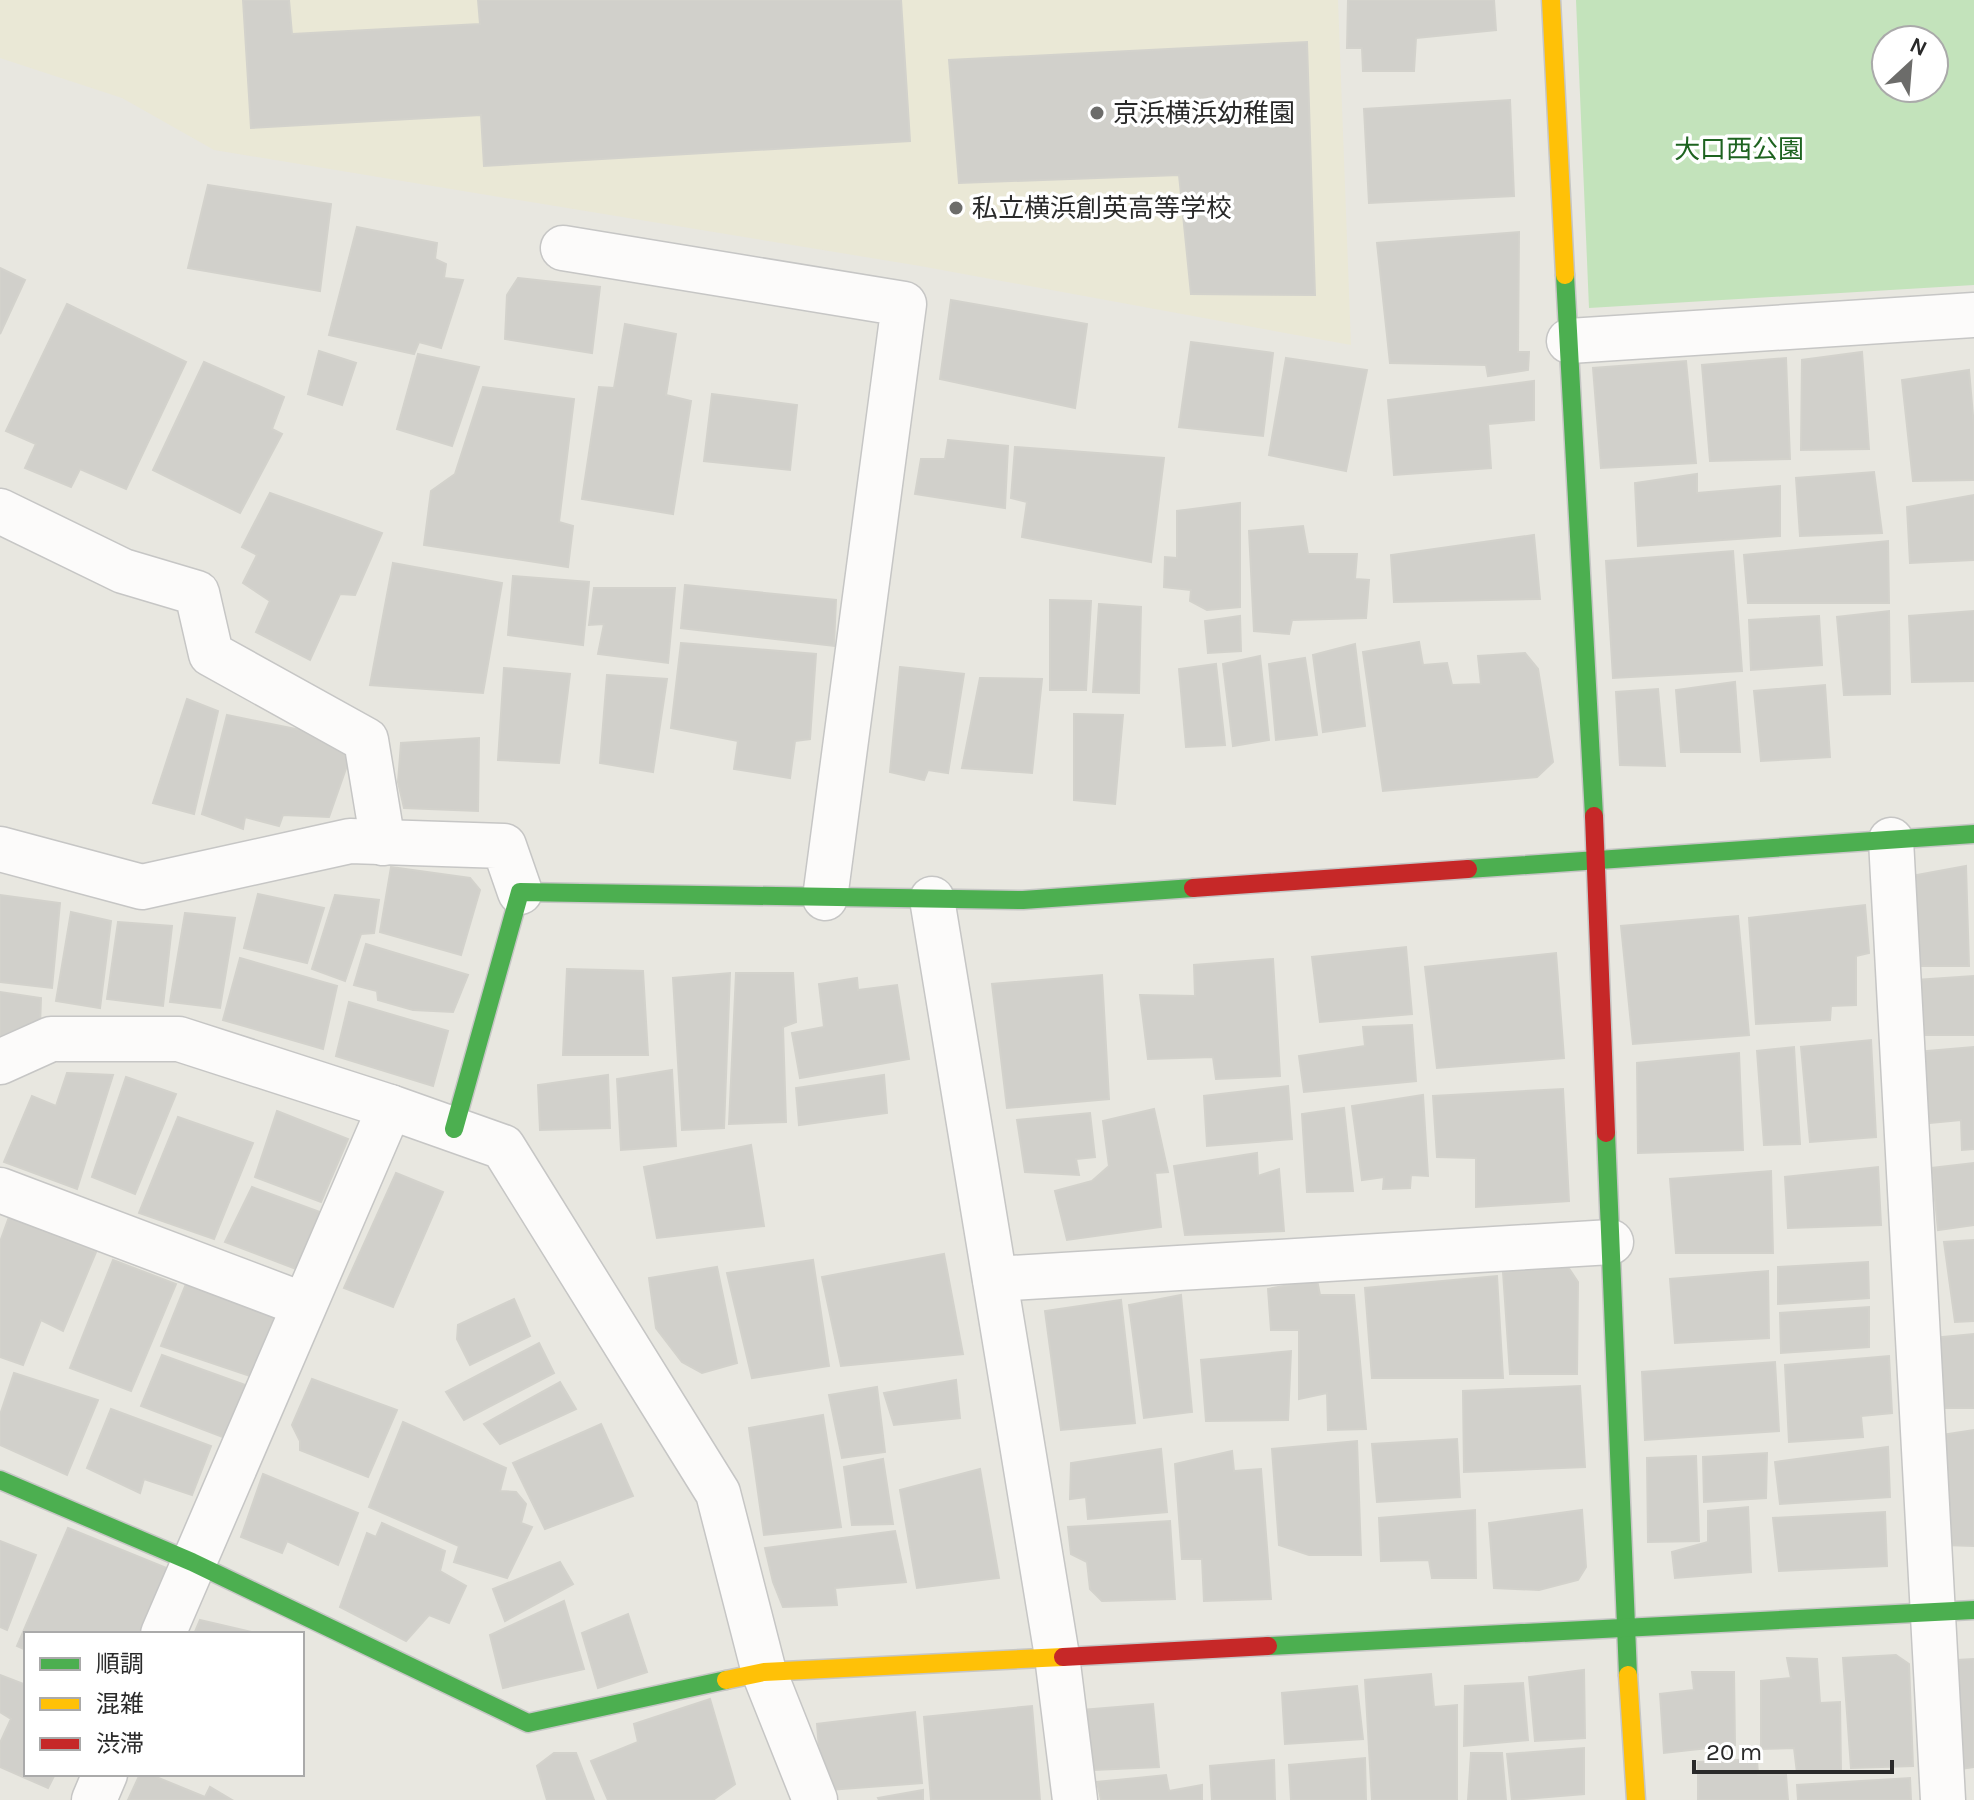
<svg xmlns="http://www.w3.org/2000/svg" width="1974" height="1800" font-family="Karla,'Noto Sans JP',sans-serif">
<rect width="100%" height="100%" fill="#e8e7e0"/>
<polygon fill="#eae8d6" points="0,0 1338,0 1351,345 920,266 214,150 122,98 0,58"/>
<path fill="#c3e3bb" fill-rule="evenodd" d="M 1576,0 L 1974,0 L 1974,285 L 1589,308 ZM 1886,40 L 1934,40 L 1934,88 L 1886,88 Z"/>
<g fill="#d1d0cb" stroke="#d3d2cc" stroke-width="2">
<polygon points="243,0 289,0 292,34 480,24 478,0 901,0 910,141 484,166 481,115 251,128"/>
<polygon points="1348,0 1494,0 1496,30 1416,38 1414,71 1363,71 1362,48 1347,48"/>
<polygon points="1307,42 1315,295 1191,294 1179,175 959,183 949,60"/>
<polygon points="1510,100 1514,196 1369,203 1364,109"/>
<polygon points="208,185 331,204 320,291 188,268"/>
<polygon points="357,227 437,243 435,259 446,264 444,278 463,280 441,348 419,342 414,354 329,335"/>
<polygon points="1519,232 1518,352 1529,352 1528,370 1488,376 1486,365 1390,363 1377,243"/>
<polygon points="0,268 25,280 0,334"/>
<polygon points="518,278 600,287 592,353 505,339 507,295"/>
<polygon points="951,300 1087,324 1075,408 940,379"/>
<polygon points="67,304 186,362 126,489 80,469 71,487 25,468 36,444 6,431"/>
<polygon points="625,324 676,334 666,395 691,401 673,514 582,499 599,387 614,388"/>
<polygon points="1191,342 1273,353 1263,436 1179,427"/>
<polygon points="319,351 356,363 342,405 308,394"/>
<polygon points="1862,352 1869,449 1801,450 1802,360"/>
<polygon points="418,354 479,367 452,446 397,429"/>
<polygon points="1286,358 1367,370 1346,471 1269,455"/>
<polygon points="1786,358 1790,459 1710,461 1702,365"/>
<polygon points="1686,361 1696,463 1601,468 1593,368"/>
<polygon points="204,362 284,397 272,429 282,434 240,513 153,470"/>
<polygon points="1969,370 1974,427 1974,480 1913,481 1902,380"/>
<polygon points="1534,381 1534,420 1488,424 1491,468 1394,475 1388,400"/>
<polygon points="483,387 574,399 559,522 573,526 568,567 424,545 431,491 455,474"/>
<polygon points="712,394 797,405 790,470 704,461"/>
<polygon points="948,440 1008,446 1005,508 915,494 921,459 945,459"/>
<polygon points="1015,447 1164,458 1151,562 1022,537 1027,502 1011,498"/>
<polygon points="1874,472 1882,533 1800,536 1796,478"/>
<polygon points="1697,474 1697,493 1780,486 1780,536 1638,546 1635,483"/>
<polygon points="270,493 382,533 355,595 340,594 310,660 256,632 270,601 243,583 257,555 242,547"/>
<polygon points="1974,495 1974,560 1910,563 1907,507"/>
<polygon points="1240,503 1240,607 1207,610 1190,601 1191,590 1164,587 1165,557 1177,558 1177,511"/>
<polygon points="1303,526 1308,554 1357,554 1355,579 1369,580 1366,618 1292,620 1289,634 1254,631 1249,531"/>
<polygon points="1534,535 1540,599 1394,602 1391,555"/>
<polygon points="1888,541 1889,603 1748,603 1744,555"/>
<polygon points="1733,551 1742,671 1613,678 1606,561"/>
<polygon points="393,563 502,583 483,693 370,685"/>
<polygon points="513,576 589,582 583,645 508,635"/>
<polygon points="685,585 836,600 834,646 681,628"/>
<polygon points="594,588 675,588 668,663 598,654 604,624 589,625"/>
<polygon points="1050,600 1091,601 1086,690 1050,690"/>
<polygon points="1099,604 1141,607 1139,693 1093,692"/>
<polygon points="1889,611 1890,694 1844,695 1837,617"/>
<polygon points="1974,611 1974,681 1912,682 1909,616"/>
<polygon points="1240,616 1241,651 1208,653 1205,621"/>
<polygon points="1819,616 1822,665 1751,670 1749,620"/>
<polygon points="1419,642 1423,665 1447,663 1452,685 1481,684 1478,656 1525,653 1538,669 1553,762 1537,777 1383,791 1363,652"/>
<polygon points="681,643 816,654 810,739 795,741 790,778 734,769 738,741 671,728"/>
<polygon points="1355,644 1365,726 1323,732 1313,655"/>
<polygon points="1260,656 1269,740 1233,746 1223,664"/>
<polygon points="1305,658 1317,735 1276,740 1269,664"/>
<polygon points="1216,664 1225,745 1186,747 1179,669"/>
<polygon points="900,667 964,674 948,773 928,770 924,780 890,772"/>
<polygon points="504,668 570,674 559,763 498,760"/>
<polygon points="607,675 667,679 653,772 600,763"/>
<polygon points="980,678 1042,679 1032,773 962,768"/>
<polygon points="1735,682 1740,752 1681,752 1676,690"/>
<polygon points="1825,685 1830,757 1761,761 1754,691"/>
<polygon points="1658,689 1665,766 1620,765 1616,692"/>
<polygon points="187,699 218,711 194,814 153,803"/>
<polygon points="1074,714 1123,715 1115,804 1074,800"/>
<polygon points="227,715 330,736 349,760 329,817 283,815 279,826 245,817 243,829 202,814"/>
<polygon points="479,738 478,811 404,808 398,782 401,743"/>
<polygon points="1966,866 1969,966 1915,966 1911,876"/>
<polygon points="391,867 470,878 480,890 461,955 380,932"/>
<polygon points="258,894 324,908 307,963 244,948"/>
<polygon points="0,895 60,903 52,988 0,982"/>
<polygon points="335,895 379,900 374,933 361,934 345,981 312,969"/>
<polygon points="1865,905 1869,953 1856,956 1856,1005 1831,1006 1830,1020 1756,1024 1749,918"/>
<polygon points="71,912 111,921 100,1008 56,1001"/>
<polygon points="185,913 235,918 220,1008 170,1002"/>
<polygon points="1738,916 1749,1035 1633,1044 1621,926"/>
<polygon points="118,922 172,926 163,1006 107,999"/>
<polygon points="366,944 468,975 453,1012 413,1010 378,1000 377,991 354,985"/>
<polygon points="1406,947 1412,1014 1320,1022 1312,957"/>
<polygon points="1556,953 1564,1058 1437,1068 1425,967"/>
<polygon points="240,958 337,986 323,1049 223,1020"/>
<polygon points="1273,959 1280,1076 1216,1079 1213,1057 1148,1059 1140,995 1195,996 1194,965"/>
<polygon points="567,969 643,971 648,1055 563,1055"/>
<polygon points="730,973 724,1128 682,1130 673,978"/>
<polygon points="736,973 793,973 796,1022 783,1027 786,1122 729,1124"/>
<polygon points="1102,975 1109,1099 1007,1108 992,984"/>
<polygon points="1974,976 1974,1035 1924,1035 1916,980"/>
<polygon points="857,978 858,990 897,985 909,1059 800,1078 792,1033 824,1027 819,984"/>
<polygon points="0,992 41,998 40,1026 0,1051"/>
<polygon points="349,1002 448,1031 433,1086 336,1056"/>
<polygon points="1412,1025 1416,1081 1304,1092 1299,1056 1365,1046 1363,1027"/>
<polygon points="1871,1040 1876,1137 1810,1142 1801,1047"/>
<polygon points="1794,1047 1800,1144 1764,1145 1757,1051"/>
<polygon points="1974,1047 1974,1149 1962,1150 1961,1120 1920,1124 1916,1052"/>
<polygon points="1739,1053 1743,1150 1638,1153 1637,1063"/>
<polygon points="672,1070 676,1146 621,1150 617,1079"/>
<polygon points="67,1073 113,1075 77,1189 4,1162 32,1096 56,1106"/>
<polygon points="608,1075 610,1128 540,1130 538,1085"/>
<polygon points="884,1075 887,1113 799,1125 796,1088"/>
<polygon points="126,1077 176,1094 135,1194 92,1177"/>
<polygon points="1288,1086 1292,1139 1207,1146 1204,1096"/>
<polygon points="1563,1089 1569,1201 1476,1207 1476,1158 1437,1157 1433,1096"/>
<polygon points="1423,1095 1428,1176 1411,1175 1410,1188 1383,1189 1384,1177 1362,1180 1352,1106"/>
<polygon points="1344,1108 1353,1191 1307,1192 1302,1114"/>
<polygon points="1154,1109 1168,1172 1155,1173 1161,1227 1067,1240 1055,1191 1092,1181 1109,1166 1103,1121"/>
<polygon points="277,1111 348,1139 321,1202 255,1177"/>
<polygon points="1090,1113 1095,1157 1076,1159 1079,1175 1025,1172 1017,1120"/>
<polygon points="178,1117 253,1143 214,1239 139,1213"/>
<polygon points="751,1145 764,1226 657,1238 644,1167"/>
<polygon points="1257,1153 1258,1176 1279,1169 1284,1231 1185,1235 1174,1166"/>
<polygon points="1974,1163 1974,1225 1938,1230 1932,1168"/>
<polygon points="1878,1167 1881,1225 1788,1228 1785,1177"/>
<polygon points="1771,1171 1773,1253 1676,1253 1670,1179"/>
<polygon points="396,1173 443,1192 393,1307 344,1288"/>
<polygon points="252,1187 320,1212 296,1269 225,1242"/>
<polygon points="9,1217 96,1252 63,1331 41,1320 23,1365 0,1357 0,1242"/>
<polygon points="1974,1240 1974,1321 1955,1322 1944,1242"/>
<polygon points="944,1254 963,1354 841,1366 822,1277"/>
<polygon points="113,1260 176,1284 131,1391 70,1368"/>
<polygon points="813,1260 829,1366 752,1378 727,1273"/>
<polygon points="1868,1262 1869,1298 1778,1304 1778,1267"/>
<polygon points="717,1267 737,1363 702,1373 682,1362 656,1328 649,1278"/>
<polygon points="1568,1267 1578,1282 1577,1374 1510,1374 1503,1272"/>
<polygon points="1768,1271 1769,1338 1675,1343 1670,1279"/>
<polygon points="1497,1276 1503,1378 1372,1378 1365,1288"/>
<polygon points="1317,1280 1320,1295 1354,1295 1366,1429 1328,1430 1327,1393 1299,1399 1299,1330 1271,1330 1268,1289"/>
<polygon points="186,1284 277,1315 253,1377 161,1346"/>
<polygon points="1181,1295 1192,1412 1144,1418 1129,1305"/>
<polygon points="514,1299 530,1336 470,1365 457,1339 458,1325"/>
<polygon points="1121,1300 1135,1423 1061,1430 1045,1311"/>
<polygon points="1869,1307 1869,1347 1781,1353 1780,1313"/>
<polygon points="1974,1334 1974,1408 1942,1408 1933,1338"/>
<polygon points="539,1343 554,1373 464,1420 446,1392"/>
<polygon points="1291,1351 1288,1420 1206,1421 1201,1360"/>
<polygon points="162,1355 251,1387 228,1439 141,1406"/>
<polygon points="1889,1356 1892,1413 1861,1416 1863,1437 1789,1442 1785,1365"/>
<polygon points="1775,1362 1779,1431 1645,1440 1642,1372"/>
<polygon points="14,1373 98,1400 67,1475 0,1445 0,1415"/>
<polygon points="312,1379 397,1410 368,1477 300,1450 300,1441 292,1425"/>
<polygon points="956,1380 960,1418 894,1425 884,1393"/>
<polygon points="560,1382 576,1409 500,1444 484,1424"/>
<polygon points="1580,1386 1585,1467 1464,1472 1463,1391"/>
<polygon points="877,1387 885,1452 842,1458 829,1395"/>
<polygon points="111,1409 211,1446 192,1495 144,1479 140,1493 87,1468"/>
<polygon points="823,1415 841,1527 764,1535 749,1428"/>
<polygon points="403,1422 506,1468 500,1491 516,1492 526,1504 521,1523 532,1527 507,1578 454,1562 459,1546 369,1507"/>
<polygon points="601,1424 633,1496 545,1529 513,1463"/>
<polygon points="1974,1430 1974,1546 1945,1545 1941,1435"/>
<polygon points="1457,1439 1460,1497 1377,1502 1372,1444"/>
<polygon points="1357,1441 1361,1555 1309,1555 1279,1545 1272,1449"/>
<polygon points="1888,1447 1890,1497 1780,1504 1775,1462"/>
<polygon points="1161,1449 1167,1512 1088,1519 1086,1497 1070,1499 1071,1463"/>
<polygon points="1232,1451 1234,1471 1261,1469 1271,1599 1204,1601 1202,1559 1182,1559 1175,1464"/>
<polygon points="1767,1453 1766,1498 1704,1502 1703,1457"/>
<polygon points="1696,1456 1699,1541 1648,1542 1647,1458"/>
<polygon points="883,1459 893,1524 852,1525 844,1467"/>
<polygon points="980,1469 999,1578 917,1588 900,1490"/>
<polygon points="263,1474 358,1513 338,1565 287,1541 282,1553 241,1537"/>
<polygon points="1748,1507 1751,1572 1675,1578 1672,1552 1708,1542 1708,1511"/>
<polygon points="1475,1510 1476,1578 1432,1578 1429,1560 1381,1561 1379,1518"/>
<polygon points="1582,1510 1586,1567 1578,1580 1539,1590 1494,1588 1489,1523"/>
<polygon points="1885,1512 1887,1566 1779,1571 1773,1518"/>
<polygon points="1170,1521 1175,1599 1102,1601 1090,1589 1087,1562 1071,1554 1068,1527"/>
<polygon points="382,1523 445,1551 440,1571 466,1586 449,1623 429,1615 406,1641 340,1607 367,1533 376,1537"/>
<polygon points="68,1528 169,1569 141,1634 26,1634 26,1650 17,1646"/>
<polygon points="895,1531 906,1582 835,1588 837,1605 783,1607 773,1582 765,1548"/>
<polygon points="0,1541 36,1555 7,1630 0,1627"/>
<polygon points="560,1562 573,1584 505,1621 493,1589"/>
<polygon points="564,1601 584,1669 503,1688 490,1635"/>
<polygon points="628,1614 647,1672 598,1688 582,1633"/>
<polygon points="200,1620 260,1634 194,1634"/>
<polygon points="1896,1655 1909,1664 1913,1766 1851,1768 1843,1658"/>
<polygon points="1787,1658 1817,1659 1820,1703 1840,1702 1841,1771 1797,1773 1794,1748 1761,1749 1761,1681 1791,1678"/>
<polygon points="1974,1659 1974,1767 1960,1769 1957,1660"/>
<polygon points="1584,1670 1585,1738 1535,1741 1529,1677"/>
<polygon points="1692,1672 1734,1672 1735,1745 1664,1753 1660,1694 1694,1690"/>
<polygon points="1431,1674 1434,1707 1457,1705 1457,1800 1372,1800 1365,1680"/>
<polygon points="0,1675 26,1685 26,1774 55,1774 48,1788 0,1767 0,1743 11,1719 0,1712"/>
<polygon points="1523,1683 1528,1740 1464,1746 1465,1686"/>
<polygon points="1357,1686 1363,1739 1285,1744 1282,1693"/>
<polygon points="710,1699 735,1784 713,1800 608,1800 591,1761 638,1742 634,1724"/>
<polygon points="1153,1704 1159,1767 1094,1770 1082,1710"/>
<polygon points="1032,1706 1040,1800 931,1800 924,1717"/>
<polygon points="915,1712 922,1783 829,1790 820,1761 817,1724"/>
<polygon points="1584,1748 1584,1794 1512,1800 1507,1754"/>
<polygon points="554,1753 576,1753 594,1800 547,1800 537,1766"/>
<polygon points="1471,1753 1502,1753 1506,1800 1468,1800"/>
<polygon points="1365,1758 1366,1800 1291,1800 1289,1765"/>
<polygon points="1757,1759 1758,1775 1786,1775 1788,1800 1698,1800 1698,1762"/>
<polygon points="1274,1760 1275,1800 1212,1800 1210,1766"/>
<polygon points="140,1774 149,1774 205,1797 210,1787 232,1800 128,1800"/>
<polygon points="1166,1775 1169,1791 1202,1785 1202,1800 1101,1800 1097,1782"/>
<polygon points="1910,1778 1911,1800 1798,1800 1797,1785"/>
<polygon points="923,1790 923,1800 879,1800 878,1798"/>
</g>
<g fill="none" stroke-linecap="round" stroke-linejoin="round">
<g stroke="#c6c6c5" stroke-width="47">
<g id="street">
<polyline points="563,248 904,304 825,898"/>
<polyline points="1569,341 1974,315"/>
<polyline points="0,511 123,571 197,593 211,654 366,740 383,843"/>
<polyline points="1891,840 1943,1800"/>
<polyline points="0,849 142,887 350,841 504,846 520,892"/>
<polyline points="932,899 1057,1656 1075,1800"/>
<polyline points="0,1062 51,1039 179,1039 390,1107 503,1147 718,1493 764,1672 815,1800"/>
<polyline points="0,1190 304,1305"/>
<polyline points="995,1279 1611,1242"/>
<polyline points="163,1634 390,1107"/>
<polyline points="94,1800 105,1774"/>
</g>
</g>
<g stroke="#c6c6c5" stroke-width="21">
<g id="fast">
<polyline points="1565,275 1594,816"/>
<polyline points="1468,869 1974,834"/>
<polyline points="454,1129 520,892 1023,900 1193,888"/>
<polyline points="1606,1133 1628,1675"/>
<polyline points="0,1480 192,1562 528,1723 726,1680"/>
<polyline points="1268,1646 1974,1610"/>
</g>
</g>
<g stroke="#c6c6c5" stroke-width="21">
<g id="slow">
<polyline points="1551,0 1565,275"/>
<polyline points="1628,1675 1636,1800"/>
<polyline points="726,1680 764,1672 1063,1657"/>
</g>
</g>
<g stroke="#c6c6c5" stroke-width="21">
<g id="jam">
<polyline points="1594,816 1606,1133"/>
<polyline points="1193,888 1468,869"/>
<polyline points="1063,1657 1268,1646"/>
</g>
</g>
<use href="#street" stroke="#fcfbfa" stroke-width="44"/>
<use href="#fast" stroke="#4caf50" stroke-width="18"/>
<use href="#slow" stroke="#ffc107" stroke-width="18"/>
<use href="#jam" stroke="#c62828" stroke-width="18"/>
</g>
<g fill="#6c6c6a" stroke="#fff" stroke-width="3">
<circle cx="1097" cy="113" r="8"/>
<circle cx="956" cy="208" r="8"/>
</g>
<g text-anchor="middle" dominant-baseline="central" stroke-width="7" stroke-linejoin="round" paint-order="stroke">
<g font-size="26" fill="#2a2a2a" stroke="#fff" text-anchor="start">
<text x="1113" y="113">京浜横浜幼稚園</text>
<text x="972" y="208">私立横浜創英高等学校</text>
</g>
<g font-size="26" fill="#1e6320" stroke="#fff">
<text x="1739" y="149">大口西公園</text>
</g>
</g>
<rect x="24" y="1632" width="280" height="144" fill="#ffffff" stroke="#aaaaaa" stroke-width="2"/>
<rect x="40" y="1658" width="40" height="12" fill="#4caf50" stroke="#aaaaaa" stroke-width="2"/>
<text x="96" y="1672" font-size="24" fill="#2a2a2a">順調</text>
<rect x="40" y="1698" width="40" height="12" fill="#ffc107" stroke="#aaaaaa" stroke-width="2"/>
<text x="96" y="1712" font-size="24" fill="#2a2a2a">混雑</text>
<rect x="40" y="1738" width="40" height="12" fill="#c62828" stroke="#aaaaaa" stroke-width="2"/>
<text x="96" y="1752" font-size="24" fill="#2a2a2a">渋滞</text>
<g transform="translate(1910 64) rotate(26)"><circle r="38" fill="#ffffff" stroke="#aaaaaa" stroke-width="2"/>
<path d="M0-6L14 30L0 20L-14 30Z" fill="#6c6c6a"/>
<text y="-12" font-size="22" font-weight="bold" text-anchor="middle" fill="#2a2a2a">N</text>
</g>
<path d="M1694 1760v12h198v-12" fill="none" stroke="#2a2a2a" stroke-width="4"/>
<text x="1706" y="1760" font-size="24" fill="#2a2a2a" stroke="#ffffff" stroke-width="6" paint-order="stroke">20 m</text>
</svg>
